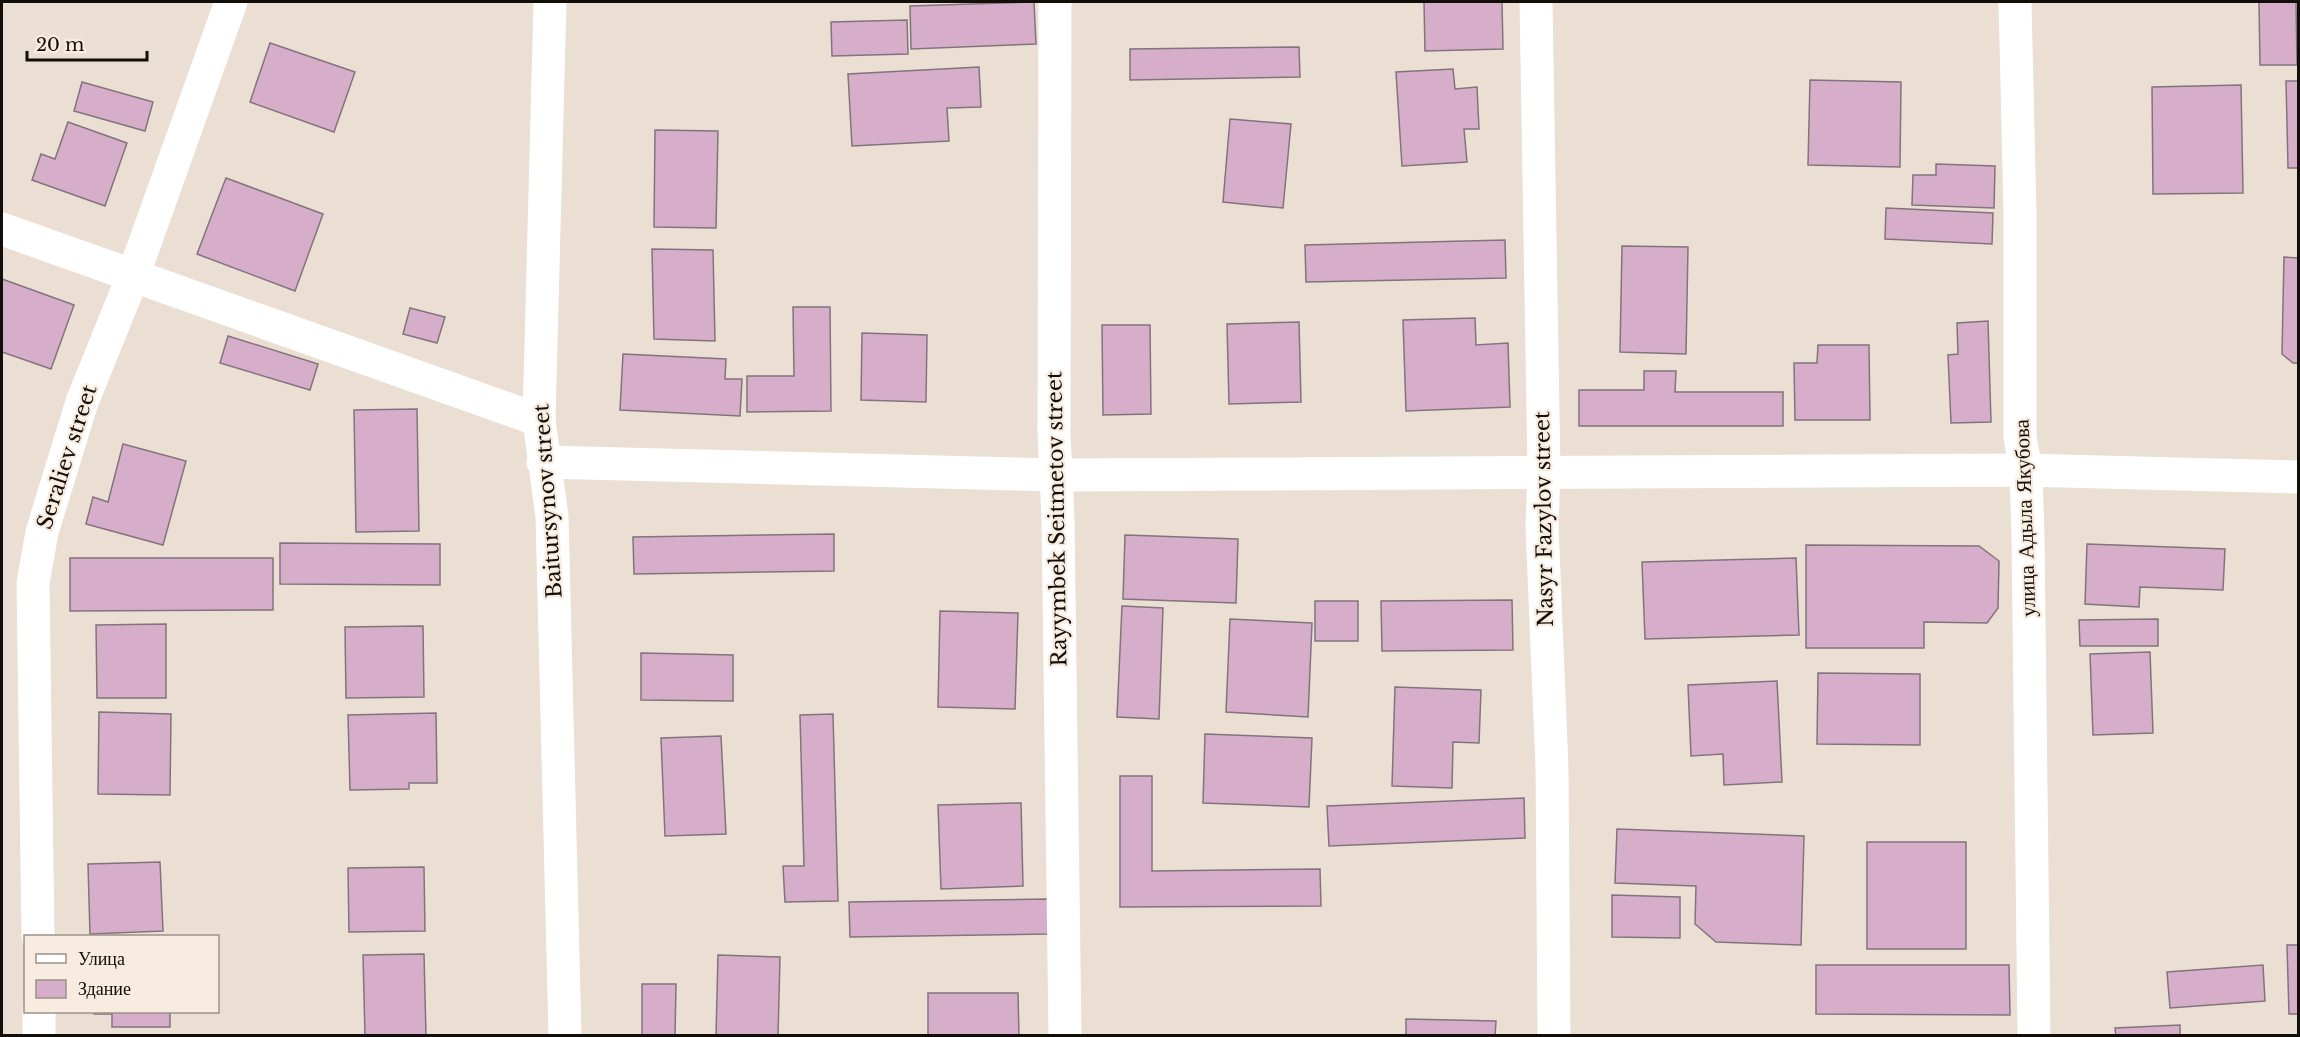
<svg xmlns="http://www.w3.org/2000/svg" width="2300" height="1037" font-family="'Libre Baskerville',serif">
<rect width="100%" height="100%" fill="#ebded2"/>
<g fill="#d7aeca" stroke="#81747d" stroke-width="1.5">
<polygon points="1034,2 1036,44 911,49 910,6"/>
<polygon points="1424,2 1502,2 1503,49 1425,51"/>
<polygon points="2259,2 2296,2 2297,65 2260,65"/>
<polygon points="907,20 908,54 832,56 831,22"/>
<polygon points="270,43 355,72 334,132 250,102"/>
<polygon points="1299,47 1300,77 1130,80 1130,49"/>
<polygon points="979,67 981,107 947,108 949,141 852,146 848,74"/>
<polygon points="1453,69 1455,89 1477,87 1479,129 1464,129 1467,162 1402,166 1396,72"/>
<polygon points="1810,80 1901,82 1900,167 1808,165"/>
<polygon points="2286,81 2298,81 2298,168 2288,168"/>
<polygon points="82,82 153,102 145,131 74,111"/>
<polygon points="2241,85 2243,193 2153,194 2152,87"/>
<polygon points="1230,119 1291,124 1283,208 1223,202"/>
<polygon points="68,122 127,143 105,206 32,180 41,154 55,159"/>
<polygon points="655,130 718,131 716,228 654,227"/>
<polygon points="1936,164 1995,166 1994,208 1912,205 1913,175 1936,175"/>
<polygon points="226,178 323,214 295,291 197,254"/>
<polygon points="1886,208 1993,213 1992,244 1885,239"/>
<polygon points="1505,240 1506,278 1306,282 1305,245"/>
<polygon points="1622,246 1688,247 1686,354 1620,352"/>
<polygon points="652,249 713,250 715,341 654,339"/>
<polygon points="2284,257 2298,258 2298,363 2293,363 2282,354"/>
<polygon points="2,279 74,305 51,369 2,352"/>
<polygon points="793,307 830,307 831,411 747,412 747,376 794,376"/>
<polygon points="410,308 445,317 437,343 403,334"/>
<polygon points="1475,318 1476,345 1508,343 1510,407 1406,411 1403,320"/>
<polygon points="1988,321 1991,422 1951,423 1948,355 1958,354 1957,323"/>
<polygon points="1299,322 1301,402 1229,404 1227,324"/>
<polygon points="1102,325 1150,325 1151,414 1103,415"/>
<polygon points="862,333 927,335 926,402 861,400"/>
<polygon points="228,336 318,364 310,390 220,363"/>
<polygon points="1818,345 1869,345 1870,420 1795,420 1794,363 1817,363"/>
<polygon points="623,354 726,359 725,379 742,379 740,416 620,410"/>
<polygon points="1644,371 1676,371 1675,392 1783,392 1783,426 1579,426 1579,390 1644,390"/>
<polygon points="417,409 419,531 356,532 354,410"/>
<polygon points="123,444 186,461 163,545 86,524 93,497 108,502"/>
<polygon points="834,534 834,571 634,574 633,537"/>
<polygon points="1125,535 1238,539 1236,603 1123,599"/>
<polygon points="280,543 440,544 440,585 280,584"/>
<polygon points="2087,544 2225,549 2223,590 2140,587 2139,607 2085,604"/>
<polygon points="1806,545 1979,546 1999,561 1998,608 1987,623 1924,622 1924,648 1806,648"/>
<polygon points="70,558 273,558 273,610 70,611"/>
<polygon points="1796,558 1799,635 1645,639 1642,562"/>
<polygon points="1512,600 1513,650 1382,651 1381,601"/>
<rect x="1315" y="601" width="43" height="40"/>
<polygon points="1122,606 1163,608 1159,719 1117,717"/>
<polygon points="940,611 1018,613 1015,709 938,707"/>
<polygon points="1230,619 1312,623 1308,717 1226,712"/>
<polygon points="2158,619 2158,646 2080,646 2079,620"/>
<polygon points="166,624 166,698 97,698 96,625"/>
<polygon points="423,626 424,697 346,698 345,627"/>
<polygon points="2150,652 2153,733 2093,735 2090,654"/>
<polygon points="641,653 733,655 733,701 641,700"/>
<polygon points="1818,673 1920,674 1920,745 1817,744"/>
<polygon points="1777,681 1782,782 1724,785 1723,754 1691,756 1688,685"/>
<polygon points="1395,687 1481,690 1479,743 1453,742 1452,788 1392,786"/>
<polygon points="99,712 171,714 170,795 98,794"/>
<polygon points="436,713 437,783 409,783 409,789 350,790 348,715"/>
<polygon points="833,714 838,901 785,902 783,866 804,866 800,715"/>
<polygon points="1205,734 1312,738 1309,807 1203,803"/>
<polygon points="721,736 726,834 665,836 661,738"/>
<polygon points="1120,776 1152,776 1152,871 1320,869 1321,906 1120,907"/>
<polygon points="1524,798 1525,838 1329,846 1327,806"/>
<polygon points="1021,803 1023,886 941,889 938,805"/>
<polygon points="1617,829 1804,836 1801,945 1716,942 1695,924 1696,886 1615,883"/>
<rect x="1867" y="842" width="99" height="107"/>
<polygon points="160,862 163,931 90,934 88,864"/>
<polygon points="424,867 425,931 349,932 348,868"/>
<polygon points="1612,895 1680,897 1680,938 1612,937"/>
<polygon points="1048,899 1049,934 850,937 849,902"/>
<polygon points="2287,945 2298,945 2298,1014 2289,1014"/>
<polygon points="424,954 426,1036 365,1036 363,955"/>
<polygon points="718,955 780,957 778,1036 716,1036"/>
<polygon points="1816,965 2009,965 2010,1015 1816,1014"/>
<polygon points="2263,965 2265,1001 2170,1008 2167,972"/>
<polygon points="642,984 676,984 675,1036 642,1036"/>
<polygon points="928,993 1018,993 1019,1036 928,1036"/>
<polygon points="94,1012 170,1012 170,1027 112,1027 112,1014 94,1014"/>
<polygon points="1406,1019 1496,1021 1495,1036 1406,1036"/>
<polygon points="2180,1025 2180,1036 2116,1036 2115,1028"/>
<rect x="94" y="1035" width="83" height="1"/>
</g>
<g fill="none" stroke-linecap="round" stroke-linejoin="round">
<g stroke="#fff" stroke-width="33">
<polyline points="550,2 539,420 552,517 565,1036"/>
<polyline points="1055,2 1054,433 1058,519 1065,1036"/>
<polyline points="1536,2 1544,471 1542,526 1552,768 1554,1036"/>
<polyline points="2015,2 2020,213 2020,437 2026,470 2028,537 2034,1036"/>
<polyline points="2,229 539,420"/>
<polyline points="543,462 1056,475 2026,470 2298,477"/>
<polyline points="38,936 33,583 42,532 82,402 133,276 231,2"/>
<polyline points="39,1012 39,1036"/>
</g>
</g>
<g text-anchor="middle" dominant-baseline="central" stroke-width="4.5" stroke-linejoin="round" paint-order="stroke">
<g font-size="21" fill="#120e0a" stroke="#f8ebdf">
<text transform="translate(67 457) rotate(-72)">Seraliev street</text>
<text transform="translate(548 501) rotate(-94)">Baitursynov street</text>
<text transform="translate(2025 518) rotate(-92)">улица Адыла Якубова</text>
<text transform="translate(1057 519) rotate(-91)">Rayymbek Seitmetov street</text>
<text transform="translate(1544 519) rotate(-91)">Nasyr Fazylov street</text>
</g>
</g>
<rect width="2300" height="1037" fill="none" stroke="#120e0a" stroke-width="6"/>
<rect x="24" y="935" width="195" height="78" fill="#f8ebdf" stroke="#9c938a" stroke-width="1.5"/>
<rect x="36" y="954" width="30" height="9" fill="#ffffff" stroke="#9c938a" stroke-width="1.5"/>
<text x="78" y="965" font-size="18" fill="#120e0a">Улица</text>
<rect x="36" y="980" width="30" height="18" fill="#d7aeca" stroke="#9c938a" stroke-width="1.5"/>
<text x="78" y="995" font-size="18" fill="#120e0a">Здание</text>
<path d="M27 51v9h120v-9" fill="none" stroke="#120e0a" stroke-width="3"/>
<text x="36" y="51" font-size="18" fill="#120e0a" stroke="#f8ebdf" stroke-width="4.5" paint-order="stroke">20 m</text>
</svg>
